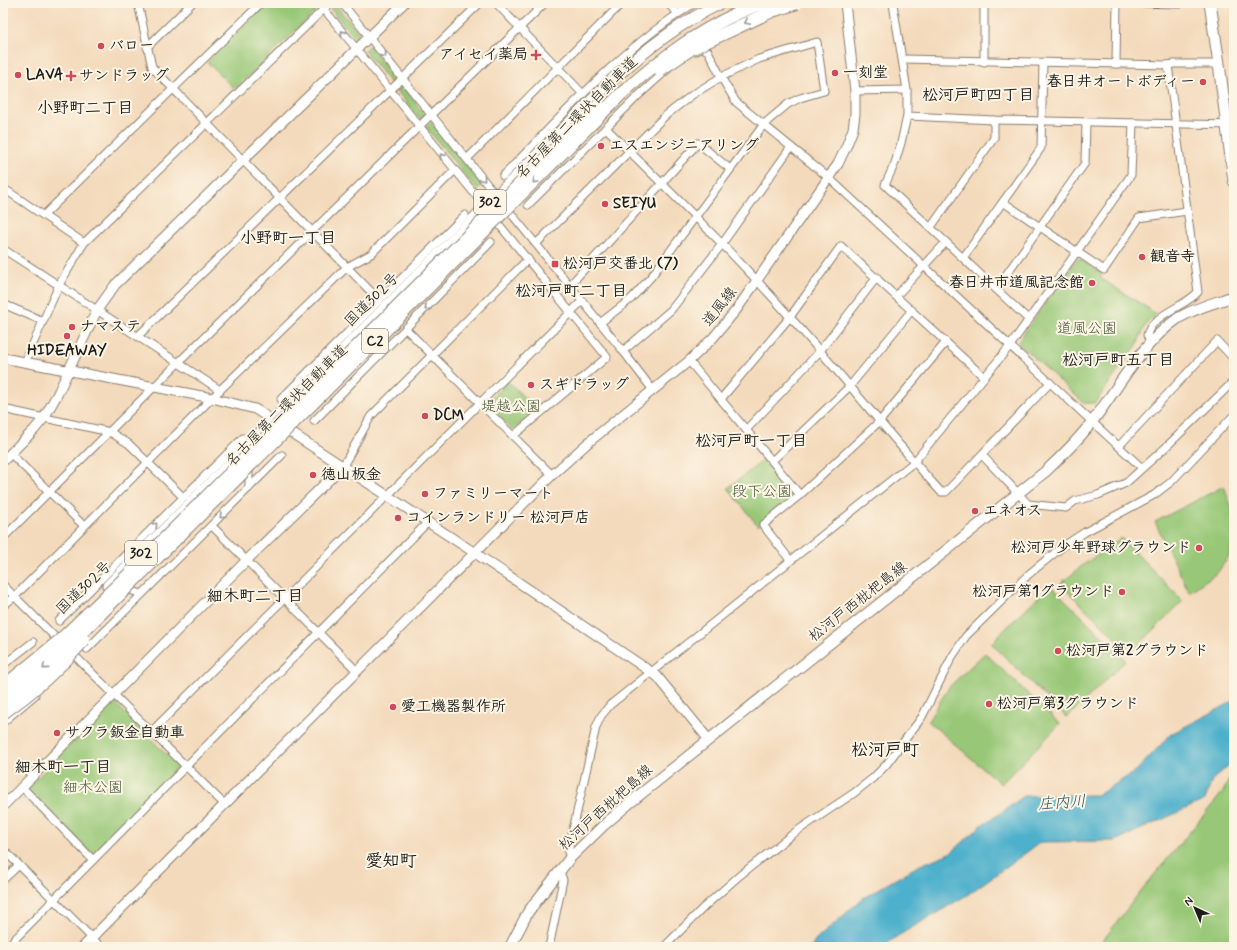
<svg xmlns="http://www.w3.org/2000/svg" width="1237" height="950" font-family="Mynerve,'Klee One',sans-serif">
<rect width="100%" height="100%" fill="#fcf5e5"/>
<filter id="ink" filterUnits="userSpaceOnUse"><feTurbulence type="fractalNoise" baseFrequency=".025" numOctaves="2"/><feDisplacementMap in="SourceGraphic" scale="8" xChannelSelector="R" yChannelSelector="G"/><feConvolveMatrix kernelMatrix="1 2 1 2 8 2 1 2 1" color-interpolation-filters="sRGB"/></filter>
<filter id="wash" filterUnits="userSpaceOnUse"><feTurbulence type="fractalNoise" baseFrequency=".012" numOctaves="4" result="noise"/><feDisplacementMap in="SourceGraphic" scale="16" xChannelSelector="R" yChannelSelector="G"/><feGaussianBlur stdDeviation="0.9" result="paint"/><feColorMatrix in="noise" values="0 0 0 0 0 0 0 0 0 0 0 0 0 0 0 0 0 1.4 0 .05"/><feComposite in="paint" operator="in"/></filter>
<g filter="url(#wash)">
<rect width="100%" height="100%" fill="#f4dabc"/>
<g fill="#98c877" stroke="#5a724a">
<polygon points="268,3 314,3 317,6 317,10 236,88 233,88 208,63 208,61"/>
<polygon points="335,4 361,36 357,41 330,8"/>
<polygon points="369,45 396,79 391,84 364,50"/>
<polygon points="402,86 425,115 420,120 397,91"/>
<polygon points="431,122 482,185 477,190 426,127"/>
<polygon points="1080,259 1102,274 1100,278 1157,314 1145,326 1137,345 1095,403 1084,403 1019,344 1019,340 1076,260"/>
<polygon points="508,381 537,411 512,430 486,403"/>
<polygon points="765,459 794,494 794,497 758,526 728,488"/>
<polygon points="1224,486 1232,509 1233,522 1232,539 1229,556 1218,572 1189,592 1155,522"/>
<polygon points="1121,538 1183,601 1131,653 1060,584 1082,566"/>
<polygon points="1050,585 1126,660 1067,718 991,643"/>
<polygon points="985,653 1060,724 1001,784 928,721 949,687"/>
<polygon points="112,703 115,703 178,766 178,768 93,853 90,853 27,788"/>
<polygon points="1234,773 1234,933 1224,947 1098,947 1140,892 1223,792 1230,777"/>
</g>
<polygon fill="#4db0cc" stroke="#346674" points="1234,701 1234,761 1212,780 1205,800 1115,841 1041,842 967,895 896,937 883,947 811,947 816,940 863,898 918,866 952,852 984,823 998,815 1024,796 1098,795 1136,771 1171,734"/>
</g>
<g filter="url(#ink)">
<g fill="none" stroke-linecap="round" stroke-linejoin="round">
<g stroke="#887b6c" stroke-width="9">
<g id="minor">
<polyline points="138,3 152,67 380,301"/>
<polyline points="319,3 487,209"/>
<polyline points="342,3 498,198"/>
<polyline points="496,3 583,94"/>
<polyline points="667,3 678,13"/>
<polyline points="1132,3 1180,4"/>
<polyline points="893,4 907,90 907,116 901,143 895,163 885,185 1029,320"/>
<polyline points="147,47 192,3"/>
<polyline points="696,51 703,48 708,51 721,77 736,102 829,178 1142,468"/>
<path d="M 903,59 L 1168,65 L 1198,292 C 1185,307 1152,314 1147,335 L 1150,343"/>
<polyline points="984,62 984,3"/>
<polyline points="1116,64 1117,3"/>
<polyline points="1168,65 1174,64 1219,64"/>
<polyline points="855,91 907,90"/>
<polyline points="907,116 994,120 1234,125"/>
<path d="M 606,128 C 668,190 731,250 789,316 C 841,373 889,435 941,492 L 946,492 L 1050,383"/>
<polyline points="467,159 622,3"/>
<path d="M 503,176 C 562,116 622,47 695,3"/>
<polyline points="3,188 84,243"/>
<polyline points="1003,202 1104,270 1139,218 1187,211"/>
<polyline points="528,205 639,95 667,70"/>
<polyline points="505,206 623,351 652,389"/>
<polyline points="44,215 261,3"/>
<polyline points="493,217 607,357 513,436"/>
<polyline points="931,227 994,138 994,120"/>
<polyline points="536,244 665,116 692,95 721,77 759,59 817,42 824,91 800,98 788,104 764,124 651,277 631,299 600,323"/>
<polyline points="3,249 220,390"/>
<polyline points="963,258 1041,148 1043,63"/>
<polyline points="570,285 698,143 730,169"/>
<polyline points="996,289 1085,163 1086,122"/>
<polyline points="897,295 946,242"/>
<polyline points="3,304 43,321"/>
<polyline points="406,329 552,475"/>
<polyline points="138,336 480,3"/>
<polyline points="623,351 671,310 722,244 791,147"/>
<polyline points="689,361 800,495"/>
<polyline points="25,362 59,285 84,243 330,3"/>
<polyline points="281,399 465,215"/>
<polyline points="721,399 790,317 841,246 984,377"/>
<polyline points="3,409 110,432 129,444 183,497"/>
<polyline points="314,421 491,242"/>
<polyline points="746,430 820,351 877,277"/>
<polyline points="1119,446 1217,341 1234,359"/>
<polyline points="11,454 84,526"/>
<polyline points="982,455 1028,504 1066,508 1075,501 1098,495 1126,483 1166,447 1234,381"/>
<polyline points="772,461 850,386 912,310"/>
<polyline points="249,466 249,488"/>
<polyline points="343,466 371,416 528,259"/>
<polyline points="212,526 357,671"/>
<polyline points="3,538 178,363 545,3"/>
<polyline points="790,560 763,525 800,495 880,421 946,342"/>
<polyline points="3,585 61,643"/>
<polyline points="123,588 142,594"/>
<polyline points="3,606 15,596 220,390 347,267 371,254 454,171"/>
<polyline points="59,621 243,438"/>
<polyline points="87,649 282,455"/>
<polyline points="70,651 224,804"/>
<polyline points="3,665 33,642"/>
<polyline points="3,722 35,695"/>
<polyline points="151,732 582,301"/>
<polyline points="22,787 93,860"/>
<polyline points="3,849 101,947"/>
<polyline points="570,858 568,852 596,727 601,716 610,705 914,462 1010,346 1131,175 1133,123"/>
<polyline points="3,880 19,865"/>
<polyline points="7,947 427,523"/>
<polyline points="549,947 563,880 560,872"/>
<polyline points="664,947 704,907 739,876 794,833 854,793 873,778 886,765 922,717 952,657 966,636 1029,574 1062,547 1085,532 1154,495 1171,482 1234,415"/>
</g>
</g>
<g stroke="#887b6c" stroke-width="11">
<g id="tertiary">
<polyline points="3,358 212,398 255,409 475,553 657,676 709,740"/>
<polyline points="3,461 34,430 44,418 58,393 97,310 115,285 404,3"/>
<polyline points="3,806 246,561 343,466"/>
<polyline points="83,947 552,475 590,441 689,361 713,338 737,309 838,164 846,147 853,129 855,114 855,91 845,3"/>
</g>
</g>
<g stroke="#887b6c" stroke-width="12">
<path id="secondary" d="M 510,947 L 528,912 L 570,858 L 604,825 L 632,801 L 1046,471 C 1062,456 1078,440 1092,422 C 1119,387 1140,345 1177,319 C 1194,308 1215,303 1234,296"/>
</g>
<g stroke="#887b6c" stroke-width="13">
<polyline id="primary" points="1210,3 1219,64 1234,181"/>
</g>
<g stroke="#887b6c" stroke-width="13">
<path id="trunk" d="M 108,586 L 614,78 C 647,49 681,22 721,3"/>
</g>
<use href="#minor" stroke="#fff" stroke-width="7"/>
<use href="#tertiary" stroke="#fff" stroke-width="9"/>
<use href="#secondary" stroke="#fff" stroke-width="10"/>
<use href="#primary" stroke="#fff" stroke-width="11"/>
<use href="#trunk" stroke="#fff" stroke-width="11"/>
<g stroke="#887b6c" stroke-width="14" stroke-linecap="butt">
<g id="motorway-bridge">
<polyline points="660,70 691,49 772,11 797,3"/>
<polyline points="3,687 58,642 129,574 599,105"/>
<path d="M 3,700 L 37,674 L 64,650 L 315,401 L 621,94 C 665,55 706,24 762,3"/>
<path d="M 3,713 C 33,692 60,668 84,640"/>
</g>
</g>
<use href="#motorway-bridge" stroke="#fff" stroke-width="12"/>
</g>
<defs><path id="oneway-chevron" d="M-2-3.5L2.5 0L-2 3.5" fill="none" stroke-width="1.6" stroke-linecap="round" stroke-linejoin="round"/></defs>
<g stroke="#999">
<use href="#oneway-chevron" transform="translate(747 22) rotate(155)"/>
<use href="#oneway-chevron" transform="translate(343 33) rotate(-129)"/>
<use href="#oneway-chevron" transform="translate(384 55) rotate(51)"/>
<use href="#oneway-chevron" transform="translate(442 156) rotate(-129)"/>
<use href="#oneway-chevron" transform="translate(483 179) rotate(52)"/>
<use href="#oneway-chevron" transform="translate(535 181) rotate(135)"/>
<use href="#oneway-chevron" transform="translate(427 308) rotate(134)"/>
<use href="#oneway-chevron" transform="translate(222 516) rotate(135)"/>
<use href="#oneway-chevron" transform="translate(155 525) rotate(-45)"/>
<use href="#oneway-chevron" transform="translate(45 667) rotate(139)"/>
</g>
</g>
<g fill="#d1495b" stroke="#fcf5e5" stroke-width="1.5">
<circle cx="101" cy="46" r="4"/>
<path d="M534 49h4v4h4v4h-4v4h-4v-4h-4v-4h4z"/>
<circle cx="835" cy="73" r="4"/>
<circle cx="18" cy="75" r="4"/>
<path d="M69 70h4v4h4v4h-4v4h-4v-4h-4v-4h4z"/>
<circle cx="1203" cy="82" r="4"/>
<circle cx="601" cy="146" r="4"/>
<circle cx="605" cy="204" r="4"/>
<circle cx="1142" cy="257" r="4"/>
<rect x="551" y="260" width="8" height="8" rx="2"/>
<circle cx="1092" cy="283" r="4"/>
<circle cx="72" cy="327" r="4"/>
<circle cx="67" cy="336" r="4"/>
<circle cx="531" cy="385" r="4"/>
<circle cx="425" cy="416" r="4"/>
<circle cx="313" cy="475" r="4"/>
<circle cx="425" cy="494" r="4"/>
<circle cx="975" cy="511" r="4"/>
<circle cx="398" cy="518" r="4"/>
<circle cx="1199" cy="548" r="4"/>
<circle cx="1122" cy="592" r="4"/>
<circle cx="1058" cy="651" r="4"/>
<circle cx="989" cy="704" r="4"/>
<circle cx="393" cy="707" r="4"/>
<circle cx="57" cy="733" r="4"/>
</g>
<g text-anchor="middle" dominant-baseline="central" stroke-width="4" stroke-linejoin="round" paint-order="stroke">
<g fill="#fcf5e5" stroke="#5f5d58" stroke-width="1">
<rect x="474" y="190" width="32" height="24" rx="3"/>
<rect x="362" y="329" width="26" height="24" rx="3"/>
<rect x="125" y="541" width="32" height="24" rx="3"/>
</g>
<g font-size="14" font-weight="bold" fill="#1c1c1c">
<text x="490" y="202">302</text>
<text x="375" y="341">C2</text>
<text x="141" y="553">302</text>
</g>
<g font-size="15" font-weight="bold" fill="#1c1c1c" stroke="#fcf5e5" text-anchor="start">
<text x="109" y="46">バロー</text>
<text x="528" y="55" text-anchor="end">アイセイ薬局</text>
<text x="843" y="73">一刻堂</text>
<text x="26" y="75">LAVA</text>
<text x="79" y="76">サンドラッグ</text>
<text x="1195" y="82" text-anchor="end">春日井オートボディー</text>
<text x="609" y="146">エスエンジニアリング</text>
<text x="613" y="204">SEIYU</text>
<text x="1150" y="257">観音寺</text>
<text x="563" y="264">松河戸交番北 (7)</text>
<text x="1084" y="283" text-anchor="end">春日井市道風記念館</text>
<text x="80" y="327">ナマステ</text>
<text x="67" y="351" text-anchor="middle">HIDEAWAY</text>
<text x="539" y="385">スギドラッグ</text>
<text x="433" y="416">DCM</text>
<text x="321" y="475">徳山板金</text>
<text x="433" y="494">ファミリーマート</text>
<text x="983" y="511">エネオス</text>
<text x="406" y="518">コインランドリー 松河戸店</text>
<text x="1191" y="548" text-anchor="end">松河戸少年野球グラウンド</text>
<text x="1114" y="592" text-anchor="end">松河戸第1グラウンド</text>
<text x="1066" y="651">松河戸第2グラウンド</text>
<text x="997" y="704">松河戸第3グラウンド</text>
<text x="401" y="707">愛工機器製作所</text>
<text x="65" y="733">サクラ鈑金自動車</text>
</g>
<g font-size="15" fill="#1c1c1c" stroke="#fcf5e5">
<text transform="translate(577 118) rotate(-45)">名古屋第二環状自動車道</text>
<text transform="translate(372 300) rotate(-45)">国道302号</text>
<text transform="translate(720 307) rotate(-52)">道風線</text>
<text transform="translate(287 406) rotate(-45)">名古屋第二環状自動車道</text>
<text transform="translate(84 588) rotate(-44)">国道302号</text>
<text transform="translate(858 602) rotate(-38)">松河戸西枇杷島線</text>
<text transform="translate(606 808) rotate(-42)">松河戸西枇杷島線</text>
</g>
<g font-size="15" fill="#47583c" stroke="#fcf5e5">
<text x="1087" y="329">道風公園</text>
<text x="511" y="407">堤越公園</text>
<text x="762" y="492">段下公園</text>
<text x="93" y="788">細木公園</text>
</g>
<g font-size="16" font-weight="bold" fill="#1c1c1c" stroke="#fcf5e5">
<text x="978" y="95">松河戸町四丁目</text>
<text x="85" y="108">小野町二丁目</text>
<text x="288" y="238">小野町一丁目</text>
<text x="571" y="291">松河戸町二丁目</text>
<text x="1118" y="360">松河戸町五丁目</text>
<text x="751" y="441">松河戸町一丁目</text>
<text x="255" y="596">細木町二丁目</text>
<text x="63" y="767">細木町一丁目</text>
</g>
<g font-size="16" font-style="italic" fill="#305762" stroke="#fcf5e5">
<text transform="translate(1062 803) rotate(-4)">庄内川</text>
</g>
<g font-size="17" font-weight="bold" fill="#1c1c1c" stroke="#fcf5e5">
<text x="885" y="750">松河戸町</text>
<text x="391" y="861">愛知町</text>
</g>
</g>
<rect width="1237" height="950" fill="none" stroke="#fcf5e5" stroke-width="16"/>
<g transform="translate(1195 908) rotate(316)" stroke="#fcf5e5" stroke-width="3" paint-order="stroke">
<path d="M0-3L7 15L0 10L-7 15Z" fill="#1c1c1c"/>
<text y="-6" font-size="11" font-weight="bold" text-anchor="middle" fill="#1c1c1c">N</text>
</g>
</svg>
